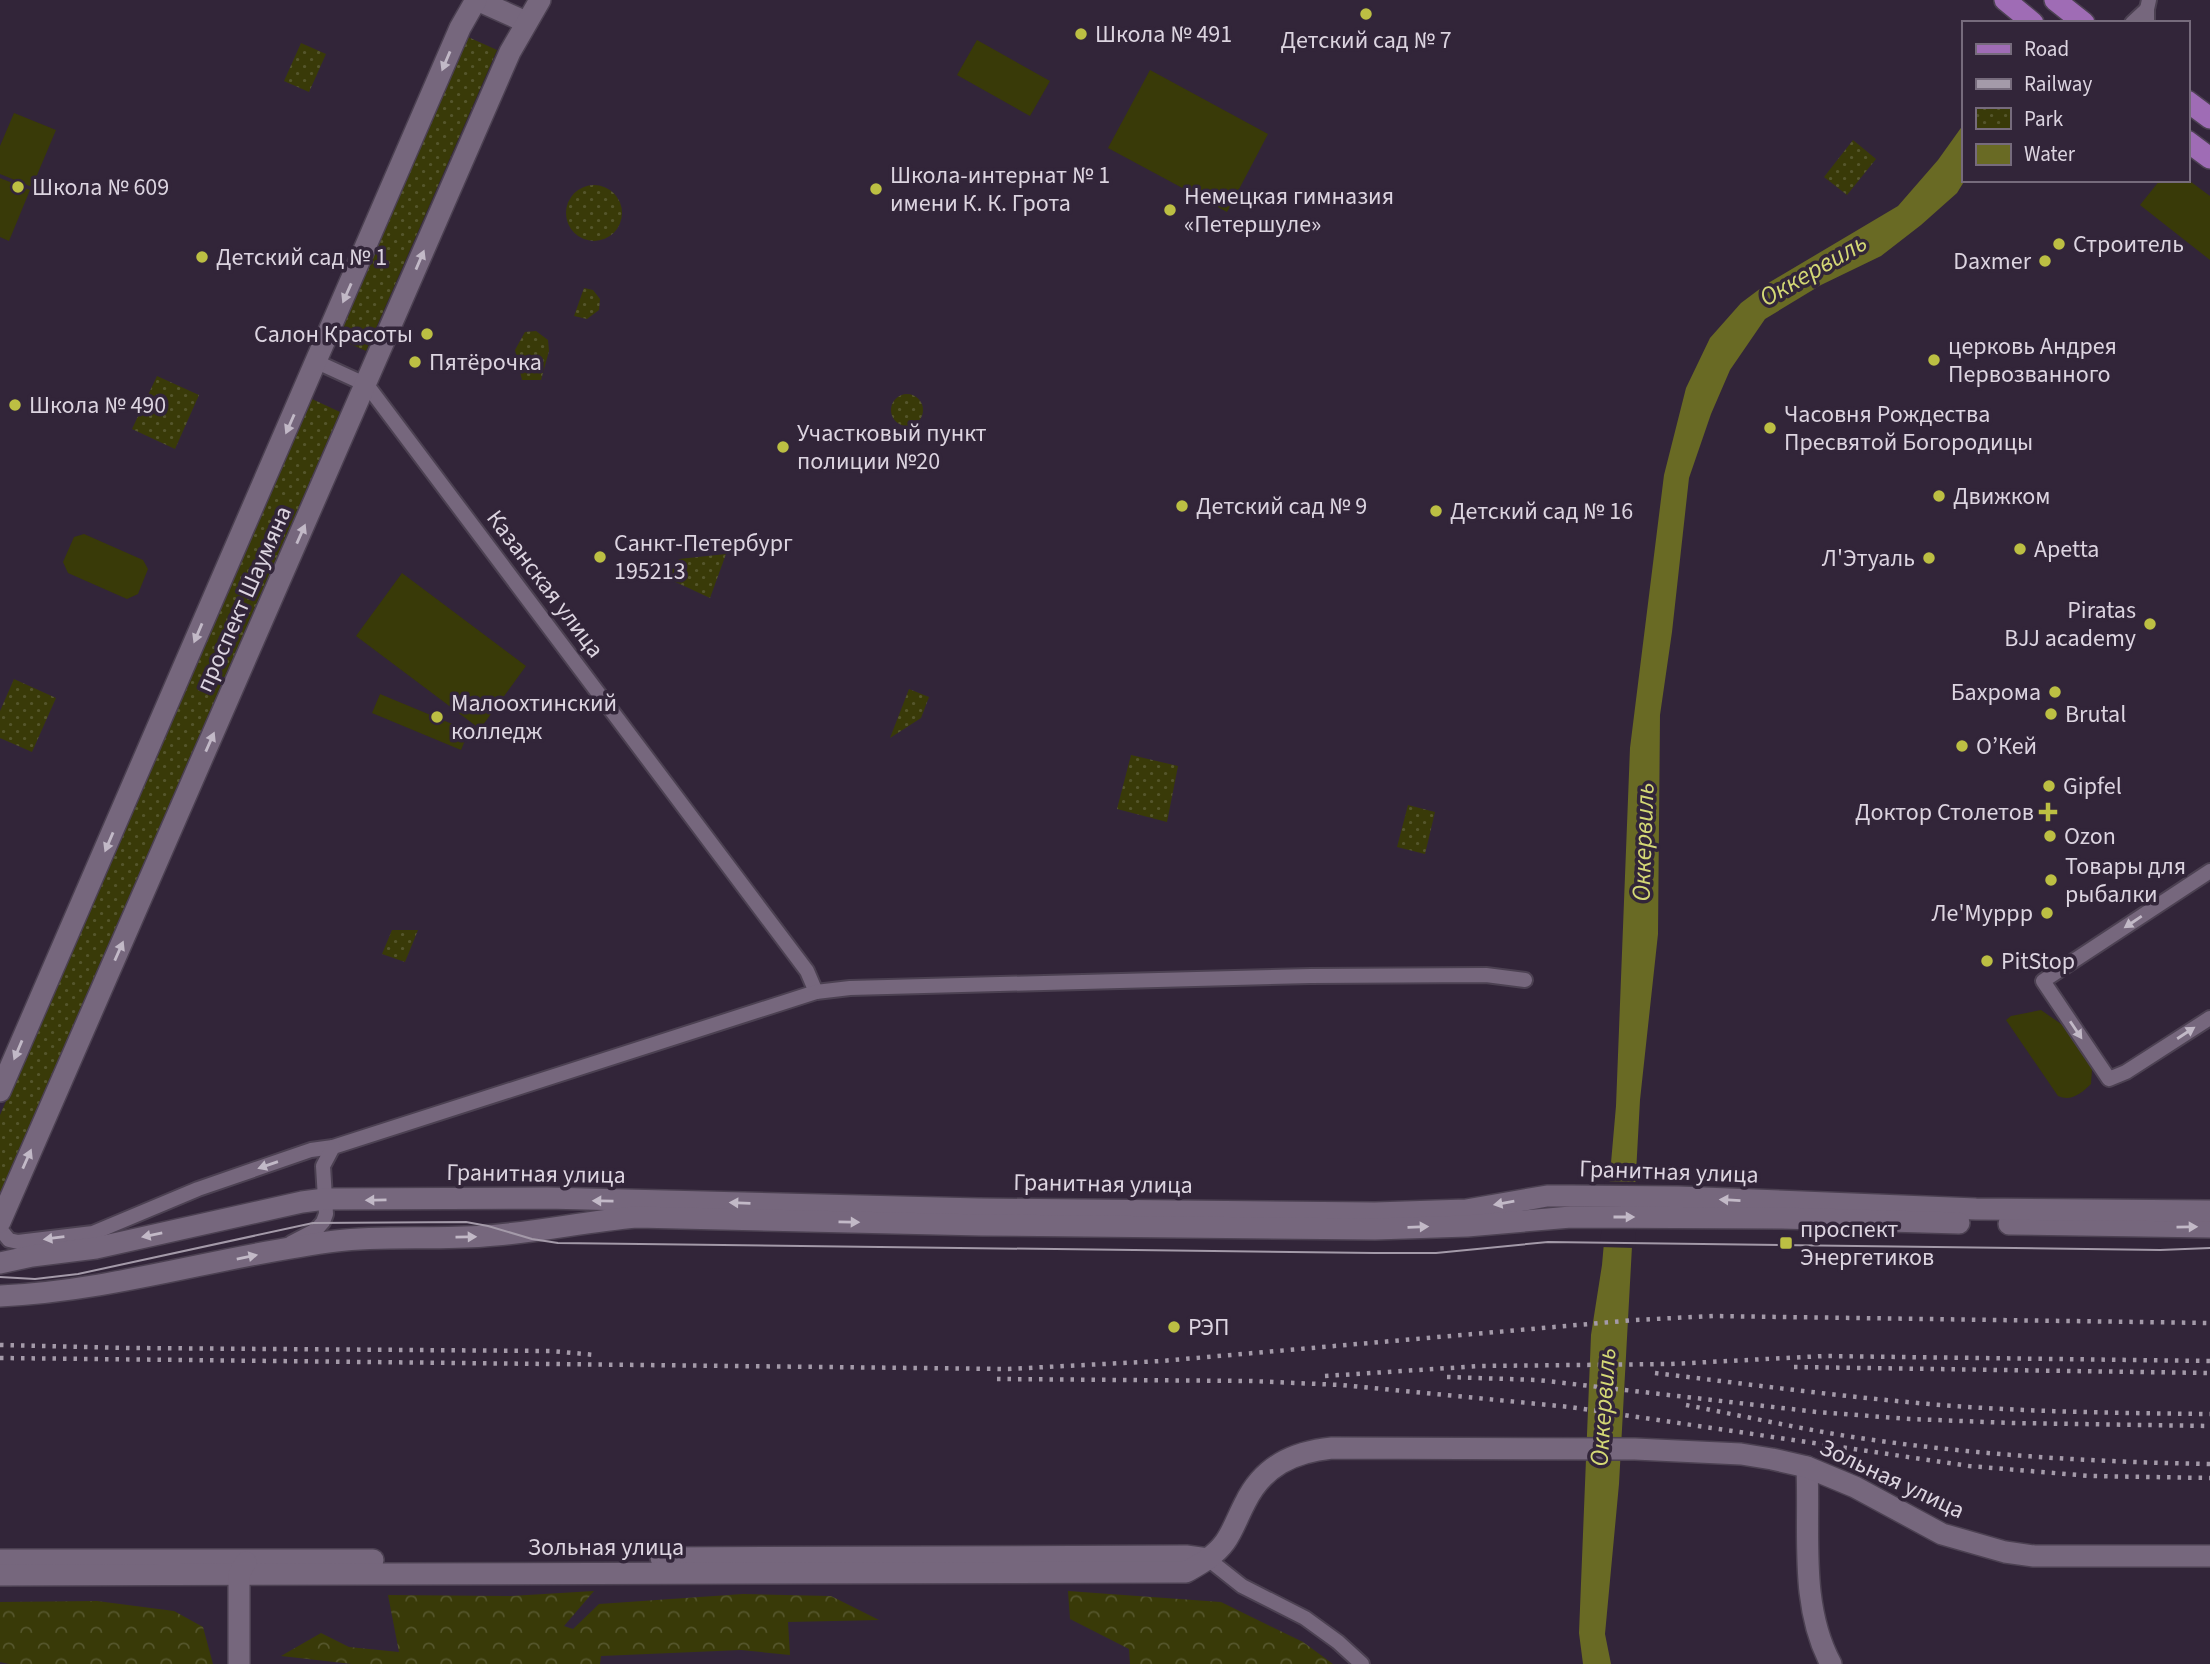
<svg xmlns="http://www.w3.org/2000/svg" width="2210" height="1664" font-family="'Source Sans 3',sans-serif">
<defs>
<pattern id="forest-crowns" width="20" height="18" patternUnits="userSpaceOnUse" patternTransform="scale(1.75)"><rect width="20" height="18" fill="#393a08"/><path d="M2 6a3 3 0 1 1 6 0M12 15a3 3 0 1 1 6 0" fill="none" stroke="#55562c"/></pattern>
<pattern id="park-dots" width="8" height="8" patternUnits="userSpaceOnUse" patternTransform="scale(1.75)"><rect width="8" height="8" fill="#393a08"/><path d="M2 2h.1M6 6h.1" fill="none" stroke="#55562c" stroke-width="1.8" stroke-linecap="round"/></pattern>
</defs>
<rect width="100%" height="100%" fill="#322539"/>
<g fill="#393a08">
<polygon points="977,40 1050,81 1030,116 957,75"/>
<polygon points="1150,70 1268,134 1227,212 1108,148"/>
<polygon points="14,113 56,130 32,187 0,174 0,146"/>
<polygon points="0,178 30,190 9,241 0,237"/>
<polygon points="2187,179 2210,196 2210,260 2140,205 2160,180"/>
<polygon points="84,534 143,560 148,569 138,594 127,599 68,573 63,562 74,537"/>
<polygon points="402,573 526,666 480,729 356,636"/>
<polygon points="380,694 469,731 461,750 372,713"/>
<path d="M 2041,1010 L 2064,1026 L 2092,1069 L 2091,1084 C 2082,1093 2071,1102 2058,1096 L 2006,1020 L 2011,1016 Z"/>
</g>
<g fill="url(#forest-crowns)">
<polygon points="594,1591 564,1626 573,1629 599,1604 743,1594 831,1596 879,1620 788,1622 790,1655 741,1650 601,1656 600,1664 352,1664 281,1656 321,1633 349,1647 399,1652 388,1595 511,1596"/>
<polygon points="1068,1591 1221,1602 1303,1642 1333,1664 1130,1664 1129,1649 1070,1619"/>
<polygon points="97,1601 174,1611 203,1627 213,1664 9,1664 0,1662 0,1602"/>
</g>
<g fill="url(#park-dots)">
<polygon points="468,37 497,50 366,351 337,338"/>
<polygon points="301,43 326,54 309,92 284,81"/>
<polygon points="1853,140 1876,159 1847,195 1824,177"/>
<circle cx="594" cy="213" r="28"/>
<polygon points="584,288 593,290 600,299 599,310 587,319 574,316"/>
<polygon points="536,331 548,340 549,351 541,380 522,380 515,350 525,332"/>
<polygon points="157,376 199,395 175,449 132,429"/>
<circle cx="907" cy="410" r="16"/>
<polygon points="312,399 340,412 0,1193 0,1115"/>
<polygon points="726,554 710,598 667,578 679,559"/>
<polygon points="14,679 56,698 32,752 0,738 0,711"/>
<polygon points="909,689 929,697 921,718 890,738"/>
<polygon points="1131,755 1178,766 1167,822 1117,809"/>
<polygon points="1408,805 1435,812 1425,854 1397,847"/>
<polygon points="392,930 418,930 405,962 382,954"/>
</g>
<polygon fill="#696a24" points="1963,125 1965,180 1957,193 1921,225 1881,256 1821,285 1765,319 1730,370 1711,414 1689,478 1672,632 1660,715 1658,934 1640,1100 1619,1484 1605,1634 1611,1664 1583,1664 1579,1633 1591,1335 1602,1265 1616,1106 1630,748 1664,475 1686,388 1710,338 1741,303 1765,285 1898,206 1938,160"/>
<polygon fill="#322539" points="1605,1181 1639,1182 1635,1248 1600,1247"/>
<g fill="none" stroke-linecap="round" stroke-linejoin="round">
<g stroke="#4c4152" stroke-width="18">
<g id="street">
<polyline points="2132,23 2147,9"/>
<polyline points="2147,23 2147,9 2149,0"/>
<polyline points="317,362 367,385 807,971 816,992"/>
<polyline points="2210,871 2043,981 2109,1079 2126,1072 2210,1018"/>
<polyline points="0,1229 9,1240 18,1242 93,1233 198,1189 311,1150 333,1147 816,992 850,988 1310,976 1486,975 1525,980"/>
<polyline points="291,1243 316,1230 323,1222 326,1214 323,1166 333,1147"/>
<polyline points="1208,1559 1242,1586 1305,1618 1338,1642 1362,1664"/>
</g>
</g>
<g stroke="#4c4152" stroke-width="24">
<g id="secondary">
<polyline points="477,0 526,22"/>
<polyline points="0,1091 460,28 476,0"/>
<polyline points="0,1222 510,52 540,0"/>
<polyline points="2009,1224 2210,1227"/>
<polyline points="0,1263 32,1256 96,1248 302,1202 325,1199 547,1198 979,1209 1375,1213 1466,1210 1547,1196 1571,1196 1678,1197 1976,1209 2210,1211"/>
<path d="M 0,1296 C 114,1291 223,1255 336,1241 C 385,1235 435,1240 484,1236 C 536,1233 586,1221 637,1217 L 982,1225 L 1375,1229 L 1467,1226 L 1571,1217 L 1782,1218 L 1959,1223"/>
<path d="M 1807,1467 C 1810,1532 1799,1605 1831,1664"/>
<polyline points="661,1558 1186,1556 1208,1559"/>
<polyline points="0,1560 373,1560"/>
<path d="M 0,1575 L 1186,1572 C 1200,1564 1215,1556 1225,1542 C 1233,1531 1238,1516 1245,1503 C 1263,1466 1293,1452 1332,1448 L 1635,1449 L 1741,1454 L 1772,1459 L 1807,1467 L 1855,1487 L 1942,1534 L 2005,1552 L 2034,1556 L 2210,1556"/>
<polyline points="239,1664 239,1574 246,1562"/>
</g>
</g>
<g stroke="#4c4152" stroke-width="24">
<g id="primary">
<polyline points="2005,0 2033,23"/>
<polyline points="2055,0 2084,23"/>
<polyline points="2187,101 2210,118"/>
<polyline points="2187,141 2210,158"/>
</g>
</g>
<use href="#street" stroke="#76677d" stroke-width="14"/>
<use href="#secondary" stroke="#76677d" stroke-width="21"/>
<use href="#primary" stroke="#9f6cb5" stroke-width="21"/>
<polyline stroke="#a49aa9" stroke-width="2" points="0,1277 35,1279 78,1274 313,1223 466,1222 488,1226 532,1239 558,1243 1374,1253 1436,1253 1548,1242 2160,1250 2210,1248"/>
<g stroke="#a49aa9" stroke-width="4.5" stroke-dasharray="3.5 7" stroke-linecap="butt">
<polyline points="0,1345 131,1348 552,1351 595,1355"/>
<polyline points="0,1358 1008,1369 1161,1361 1635,1320 1713,1316 2210,1323"/>
<polyline points="1794,1367 2210,1373"/>
<path d="M 1655,1373 C 1746,1384 1837,1396 1929,1404 C 2022,1412 2116,1413 2210,1414"/>
<polyline points="1325,1376 1480,1366 1671,1364 1824,1356 2210,1361"/>
<polyline points="1447,1377 1538,1380 1817,1412 1910,1419 2012,1423 2210,1426"/>
<polyline points="997,1379 1251,1381 1341,1385 1570,1407 1969,1466 2090,1476 2210,1478"/>
<path d="M 1686,1405 C 1743,1416 1801,1429 1859,1438 C 1976,1455 2092,1462 2210,1464"/>
</g>
</g>
<defs><path id="oneway-solid" d="M-6-.8H1V-3.2L6.5 0L1 3.2V.8H-6Z" transform="scale(1.75)"/></defs>
<g fill="#c2b9c7">
<use href="#oneway-solid" transform="translate(446 61) rotate(113)"/>
<use href="#oneway-solid" transform="translate(420 260) rotate(-67)"/>
<use href="#oneway-solid" transform="translate(347 293) rotate(114)"/>
<use href="#oneway-solid" transform="translate(290 424) rotate(114)"/>
<use href="#oneway-solid" transform="translate(301 534) rotate(-66)"/>
<use href="#oneway-solid" transform="translate(198 633) rotate(113)"/>
<use href="#oneway-solid" transform="translate(210 742) rotate(-66)"/>
<use href="#oneway-solid" transform="translate(109 842) rotate(113)"/>
<use href="#oneway-solid" transform="translate(2133 922) rotate(146)"/>
<use href="#oneway-solid" transform="translate(119 951) rotate(-66)"/>
<use href="#oneway-solid" transform="translate(2076 1030) rotate(56)"/>
<use href="#oneway-solid" transform="translate(2186 1033) rotate(-33)"/>
<use href="#oneway-solid" transform="translate(18 1050) rotate(113)"/>
<use href="#oneway-solid" transform="translate(27 1159) rotate(-66)"/>
<use href="#oneway-solid" transform="translate(268 1165) rotate(161)"/>
<use href="#oneway-solid" transform="translate(376 1200) rotate(179)"/>
<use href="#oneway-solid" transform="translate(1730 1200) rotate(-177)"/>
<use href="#oneway-solid" transform="translate(603 1201) rotate(-179)"/>
<use href="#oneway-solid" transform="translate(740 1203) rotate(-178)"/>
<use href="#oneway-solid" transform="translate(1504 1203) rotate(170)"/>
<use href="#oneway-solid" transform="translate(1624 1217)"/>
<use href="#oneway-solid" transform="translate(849 1222) rotate(1)"/>
<use href="#oneway-solid" transform="translate(1418 1227) rotate(-2)"/>
<use href="#oneway-solid" transform="translate(2187 1227) rotate(-1)"/>
<use href="#oneway-solid" transform="translate(152 1235) rotate(168)"/>
<use href="#oneway-solid" transform="translate(466 1237) rotate(-1)"/>
<use href="#oneway-solid" transform="translate(54 1238) rotate(173)"/>
<use href="#oneway-solid" transform="translate(247 1257) rotate(-12)"/>
</g>
<g fill="#bcbf43" stroke="#322539" stroke-width="2.5">
<circle cx="1366" cy="14" r="7"/>
<circle cx="1081" cy="34" r="7"/>
<circle cx="18" cy="187" r="7"/>
<circle cx="876" cy="189" r="7"/>
<circle cx="1170" cy="210" r="7"/>
<circle cx="2059" cy="244" r="7"/>
<circle cx="202" cy="257" r="7"/>
<circle cx="2045" cy="261" r="7"/>
<circle cx="427" cy="334" r="7"/>
<circle cx="1934" cy="360" r="7"/>
<circle cx="415" cy="362" r="7"/>
<circle cx="15" cy="405" r="7"/>
<circle cx="1770" cy="428" r="7"/>
<circle cx="783" cy="447" r="7"/>
<circle cx="1939" cy="496" r="7"/>
<circle cx="1182" cy="506" r="7"/>
<circle cx="1436" cy="511" r="7"/>
<circle cx="2020" cy="549" r="7"/>
<circle cx="600" cy="557" r="7"/>
<circle cx="1929" cy="558" r="7"/>
<circle cx="2150" cy="624" r="7"/>
<circle cx="2055" cy="692" r="7"/>
<circle cx="2051" cy="714" r="7"/>
<circle cx="437" cy="717" r="7"/>
<circle cx="1962" cy="746" r="7"/>
<circle cx="2049" cy="786" r="7"/>
<path d="M2044.5 801.5h7v7h7v7h-7v7h-7v-7h-7v-7h7z"/>
<circle cx="2050" cy="836" r="7"/>
<circle cx="2051" cy="880" r="7"/>
<circle cx="2047" cy="913" r="7"/>
<circle cx="1987" cy="961" r="7"/>
<rect x="1779" y="1236" width="14" height="14" rx="3.5"/>
<circle cx="1174" cy="1327" r="7"/>
</g>
<g text-anchor="middle" dominant-baseline="central" stroke-width="7" stroke-linejoin="round" paint-order="stroke">
<g font-size="24" fill="#dcd4e0" stroke="#322539" text-anchor="start">
<text x="1095" y="34">Школа № 491</text>
<text x="1366" y="40" text-anchor="middle">Детский сад № 7</text>
<text x="890" y="175">Школа-интернат № 1<tspan x="890" dy="28">имени К. К. Грота</tspan></text>
<text x="32" y="187">Школа № 609</text>
<text x="1184" y="196">Немецкая гимназия<tspan x="1184" dy="28">«Петершуле»</tspan></text>
<text x="2073" y="244">Строитель</text>
<text x="216" y="257">Детский сад № 1</text>
<text x="2031" y="261" text-anchor="end">Daxmer</text>
<text x="413" y="334" text-anchor="end">Салон Красоты</text>
<text x="1948" y="346">церковь Андрея<tspan x="1948" dy="28">Первозванного</tspan></text>
<text x="429" y="362">Пятёрочка</text>
<text x="29" y="405">Школа № 490</text>
<text x="1784" y="414">Часовня Рождества<tspan x="1784" dy="28">Пресвятой Богородицы</tspan></text>
<text x="797" y="433">Участковый пункт<tspan x="797" dy="28">полиции №20</tspan></text>
<text x="1953" y="496">Движком</text>
<text x="1196" y="506">Детский сад № 9</text>
<text x="1450" y="511">Детский сад № 16</text>
<text x="614" y="543">Санкт-Петербург<tspan x="614" dy="28">195213</tspan></text>
<text x="2034" y="549">Apetta</text>
<text x="1915" y="558" text-anchor="end">Л'Этуаль</text>
<text x="2136" y="610" text-anchor="end">Piratas<tspan x="2136" dy="28">BJJ academy</tspan></text>
<text x="2041" y="692" text-anchor="end">Бахрома</text>
<text x="451" y="703">Малоохтинский<tspan x="451" dy="28">колледж</tspan></text>
<text x="2065" y="714">Brutal</text>
<text x="1976" y="746">О’Кей</text>
<text x="2063" y="786">Gipfel</text>
<text x="2034" y="812" text-anchor="end">Доктор Столетов</text>
<text x="2064" y="836">Ozon</text>
<text x="2065" y="866">Товары для<tspan x="2065" dy="28">рыбалки</tspan></text>
<text x="2033" y="913" text-anchor="end">Ле'Муррр</text>
<text x="2001" y="961">PitStop</text>
<text x="1800" y="1229">проспект<tspan x="1800" dy="28">Энергетиков</tspan></text>
<text x="1188" y="1327">РЭП</text>
</g>
<g font-size="24" fill="#dcd4e0" stroke="#322539">
<text transform="translate(545 584) rotate(53)">Казанская улица</text>
<text transform="translate(244 599) rotate(-66)">проспект Шаумяна</text>
<text transform="translate(1669 1172) rotate(2)">Гранитная улица</text>
<text transform="translate(536 1174) rotate(1)">Гранитная улица</text>
<text transform="translate(1103 1184) rotate(1)">Гранитная улица</text>
<text transform="translate(1892 1479) rotate(25)">Зольная улица</text>
<text x="606" y="1547">Зольная улица</text>
</g>
<g font-size="26" font-style="italic" fill="#d4d875" stroke="#322539">
<text transform="translate(1813 270) rotate(-30)">Оккервиль</text>
<text transform="translate(1643 842) rotate(-88)">Оккервиль</text>
<text transform="translate(1603 1407) rotate(-86)">Оккервиль</text>
</g>
</g>
<rect x="1962" y="21" width="228" height="161" fill="#322539" stroke="#766b7c" stroke-width="2"/>
<rect x="1976" y="44" width="35" height="10" fill="#9f6cb5" stroke="#766b7c" stroke-width="2"/>
<text x="2024" y="56" font-size="21" fill="#dcd4e0">Road</text>
<rect x="1976" y="79" width="35" height="10" fill="#a49aa9" stroke="#766b7c" stroke-width="2"/>
<text x="2024" y="91" font-size="21" fill="#dcd4e0">Railway</text>
<rect x="1976" y="108" width="35" height="21" fill="url(#park-dots)" stroke="#766b7c" stroke-width="2"/>
<text x="2024" y="126" font-size="21" fill="#dcd4e0">Park</text>
<rect x="1976" y="144" width="35" height="21" fill="#696a24" stroke="#766b7c" stroke-width="2"/>
<text x="2024" y="161" font-size="21" fill="#dcd4e0">Water</text>
</svg>
